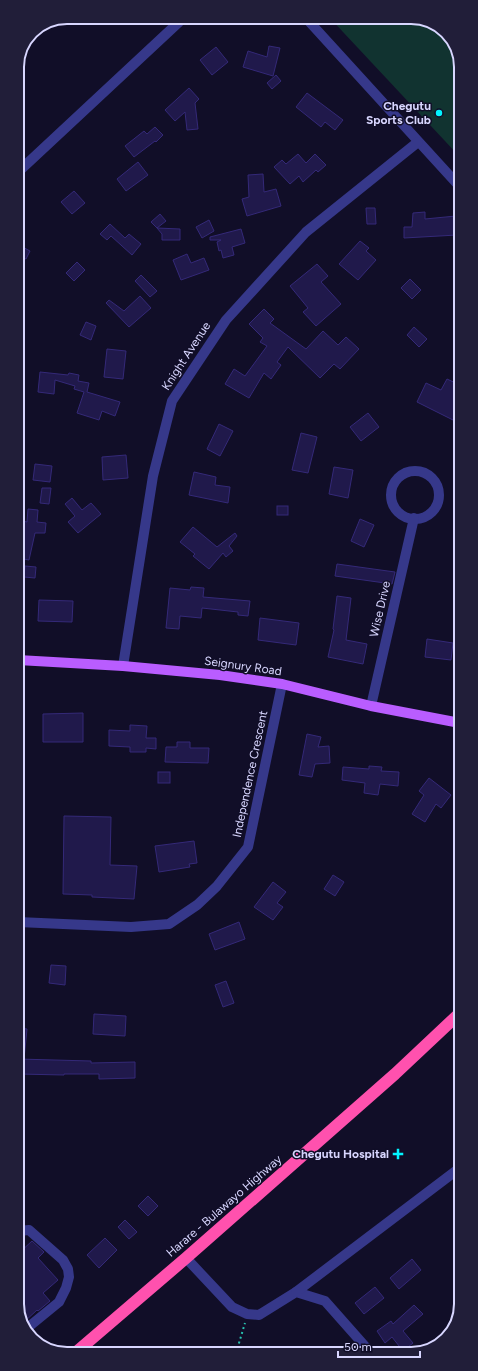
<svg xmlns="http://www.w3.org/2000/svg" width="478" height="1371" font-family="Figtree,sans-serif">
<rect width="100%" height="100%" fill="#110e28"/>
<polygon fill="#113330" points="329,17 414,17 444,29 459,54 459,156"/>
<g fill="#20194b" stroke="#342978">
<polygon points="269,46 280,48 273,76 243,67 248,51 267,57"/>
<polygon points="216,47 228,62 212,75 200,60"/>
<polygon points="276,75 281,81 272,89 267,83"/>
<polygon points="189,88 199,99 195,103 198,129 187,130 185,112 175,121 165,110"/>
<polygon points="307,93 343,120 335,130 325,122 321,127 296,107"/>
<polygon points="155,127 163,135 156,142 155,141 134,157 125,146 144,131 147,134"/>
<polygon points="298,154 306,163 315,154 326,165 318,172 316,170 303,182 299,176 290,184 274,167 282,160 286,164"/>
<polygon points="138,162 148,175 126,191 117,179"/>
<polygon points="263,174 264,192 276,189 281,206 247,216 242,199 249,197 248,175"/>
<polygon points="74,191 85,203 72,214 61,202"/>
<polygon points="366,208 375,208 376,224 367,224"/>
<polygon points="425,212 425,219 456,216 457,235 404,238 404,227 412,227 413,213"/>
<polygon points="160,214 166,221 157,228 151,222"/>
<polygon points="209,220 214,231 202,238 196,227"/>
<polygon points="110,224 125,238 129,234 141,244 132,255 111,236 107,240 100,234"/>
<polygon points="157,228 180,229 180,240 162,240 162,234"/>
<polygon points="241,229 245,243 232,247 234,255 223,258 221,250 219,251 217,242 221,240 210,240 210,237"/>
<polygon points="360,241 369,248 366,251 376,260 358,280 339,264"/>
<polygon points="17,244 30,251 26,259 17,255"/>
<polygon points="187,254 191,263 204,258 209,270 181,280 173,260"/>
<polygon points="77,262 85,270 74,281 66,273"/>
<polygon points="317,264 328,276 321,282 341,304 316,326 303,312 308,308 290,286"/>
<polygon points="141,275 157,291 150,297 135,281"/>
<polygon points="410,279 421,290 412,299 401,288"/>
<polygon points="140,296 151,308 129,327 106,303 109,300 124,311"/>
<polygon points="264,309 274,319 270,323 306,349 323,331 338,345 346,337 359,349 340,369 334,364 320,378 288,347 277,362 281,365 271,379 264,373 249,398 225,384 234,369 245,376 267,346 260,342 263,338 249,324"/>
<polygon points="86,322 96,326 91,340 80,335"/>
<polygon points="414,327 427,339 419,347 407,335"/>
<polygon points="107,349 126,351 123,379 104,377"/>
<polygon points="40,372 68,375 69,373 79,375 78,381 89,383 87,392 120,402 115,416 102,411 99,420 77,413 84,392 74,389 75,386 55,380 54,394 38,392"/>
<polygon points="447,379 460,385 454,397 460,400 460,408 453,420 417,402 426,383 441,390"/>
<polygon points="368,413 379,427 361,441 350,427"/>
<polygon points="219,424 233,431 220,456 207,449"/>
<polygon points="301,433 317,437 308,473 292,470"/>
<polygon points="126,455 128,478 103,480 102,457"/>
<polygon points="35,464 52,466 50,482 33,480"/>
<polygon points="334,467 353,470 348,498 329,494"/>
<polygon points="194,472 216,477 215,485 230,487 228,503 189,495"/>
<polygon points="42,488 51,488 49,504 40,503"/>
<polygon points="72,498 82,510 91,503 101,514 78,533 68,522 75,516 65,504"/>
<rect x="277" y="506" width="11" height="9"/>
<polygon points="28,509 38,510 37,522 46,523 45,533 35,533 29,560 18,558 18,542 21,542 22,521 27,522"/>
<polygon points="360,519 374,525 364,547 351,541"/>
<polygon points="193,527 217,547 235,533 237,536 229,546 233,551 226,557 223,553 209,569 193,556 195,554 180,542"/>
<polygon points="337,564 395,572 392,584 335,576"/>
<polygon points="25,566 36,567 35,578 24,577"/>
<polygon points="191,587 204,588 203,597 250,601 248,616 238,615 238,612 202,608 201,618 180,616 179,629 166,628 170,588 190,590"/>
<polygon points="337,596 351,598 346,640 367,644 363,664 328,657 334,630 333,629"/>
<polygon points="39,600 73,601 72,622 38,621"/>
<polygon points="260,618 299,623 296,645 258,640"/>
<polygon points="427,639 453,643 451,660 425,657"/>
<polygon points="83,713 83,742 43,742 43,714"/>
<polygon points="130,725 147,726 146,738 156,738 156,749 146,748 146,752 130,752 130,747 109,746 109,730 130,731"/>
<polygon points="307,734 321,737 318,747 329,746 330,763 315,764 312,777 299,775"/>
<polygon points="177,742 190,742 190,748 209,748 208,763 165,762 166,747 177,747"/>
<polygon points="369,766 382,767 381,771 399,772 398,786 380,784 378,795 364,793 365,783 342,780 343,767 369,769"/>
<rect x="158" y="772" width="12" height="11"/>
<polygon points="429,778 451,795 441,808 436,804 425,822 412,814 424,795 419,791"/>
<polygon points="64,816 111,817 110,865 137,866 134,899 92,897 92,895 63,894"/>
<polygon points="194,841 197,863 189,864 190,867 159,872 155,846"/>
<polygon points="333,875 344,882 335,896 324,889"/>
<polygon points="273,882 286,892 277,903 283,907 273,920 254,907"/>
<polygon points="239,922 245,939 215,950 209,934"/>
<polygon points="51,965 66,966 65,985 49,983"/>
<polygon points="226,981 234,1003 223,1007 215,985"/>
<polygon points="94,1014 126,1016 125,1036 93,1034"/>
<polygon points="18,1028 27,1029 24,1059 18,1058"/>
<polygon points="18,1059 91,1061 91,1063 135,1062 135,1078 99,1079 99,1074 64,1074 64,1075 18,1074"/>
<polygon points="148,1196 158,1206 148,1216 138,1206"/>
<polygon points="125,1220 137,1232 129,1239 118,1227"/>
<polygon points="105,1238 117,1250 99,1268 87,1255"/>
<polygon points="32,1241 44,1252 38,1258 58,1280 43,1293 50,1301 38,1311 37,1310 23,1323 19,1317 19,1253"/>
<polygon points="412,1259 421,1270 399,1289 390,1278"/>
<polygon points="375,1287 384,1298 364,1314 355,1303"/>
<polygon points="414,1305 423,1314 403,1331 413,1343 403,1351 392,1337 385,1343 377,1331 391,1321 393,1324"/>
</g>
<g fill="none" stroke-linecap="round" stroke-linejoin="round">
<polyline stroke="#28c1af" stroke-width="2" stroke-dasharray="2 3" stroke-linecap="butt" points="236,1353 245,1323"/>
<g stroke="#36388a" stroke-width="10">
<polyline points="305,17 460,187"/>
<polyline points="17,173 179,22 186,17"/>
<circle cx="415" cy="495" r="24"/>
<polyline points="123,666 153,476 172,401 226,320 306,232 418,142"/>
<polyline points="371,706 414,518"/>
<polyline points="18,922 131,927 169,924 197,905 217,886 248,847 282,684"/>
<polyline points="19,1231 29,1230 63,1260 68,1269 69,1277 66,1288 59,1302 26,1329"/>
<polyline points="186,1258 232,1307 247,1314 259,1315 296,1292 325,1301 371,1353"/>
<polyline points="296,1292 461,1167"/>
</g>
<polyline stroke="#b95dff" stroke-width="10" points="18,660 123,666 220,675 282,684 371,706 460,723"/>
<polyline stroke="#ff51ae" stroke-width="12" points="74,1354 186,1258 395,1074 461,1012"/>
</g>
<g fill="#02f4ff" stroke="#110e28" stroke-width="1.5">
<circle cx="439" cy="113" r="4"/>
<path d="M396 1148h4v4h4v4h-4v4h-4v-4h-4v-4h4z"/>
</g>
<g text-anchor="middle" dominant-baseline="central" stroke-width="3" stroke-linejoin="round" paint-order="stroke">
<g font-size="12" font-weight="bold" fill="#d8d6ff" stroke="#110e28" text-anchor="end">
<text x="431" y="106">Chegutu<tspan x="431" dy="14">Sports Club</tspan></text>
<text x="389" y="1154">Chegutu Hospital</text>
</g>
<g font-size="12" fill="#d8d6ff" stroke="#110e28">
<text transform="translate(186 356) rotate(-57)">Knight Avenue</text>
<text transform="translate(380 609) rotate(-77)">Wise Drive</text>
<text transform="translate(243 666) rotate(8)">Seignury Road</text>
<text transform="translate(250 774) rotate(-78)">Independence Crescent</text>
<text transform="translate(224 1206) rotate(-41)">Harare - Bulawayo Highway</text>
</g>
</g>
<path d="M0 0H478V1371H0ZM67 24H411A43 43 0 0 1 454 67V1304A43 43 0 0 1 411 1347H67A43 43 0 0 1 24 1304V67A43 43 0 0 1 67 24Z" fill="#211e39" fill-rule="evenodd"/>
<path fill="none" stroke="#d8d6ff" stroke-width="2" d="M67 24H411A43 43 0 0 1 454 67V1304A43 43 0 0 1 411 1347H67A43 43 0 0 1 24 1304V67A43 43 0 0 1 67 24Z"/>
<path d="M338 1351v6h82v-6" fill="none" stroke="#d8d6ff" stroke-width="2"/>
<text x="344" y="1351" font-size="12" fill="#d8d6ff" stroke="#110e28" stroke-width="3" paint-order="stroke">50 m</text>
</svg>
